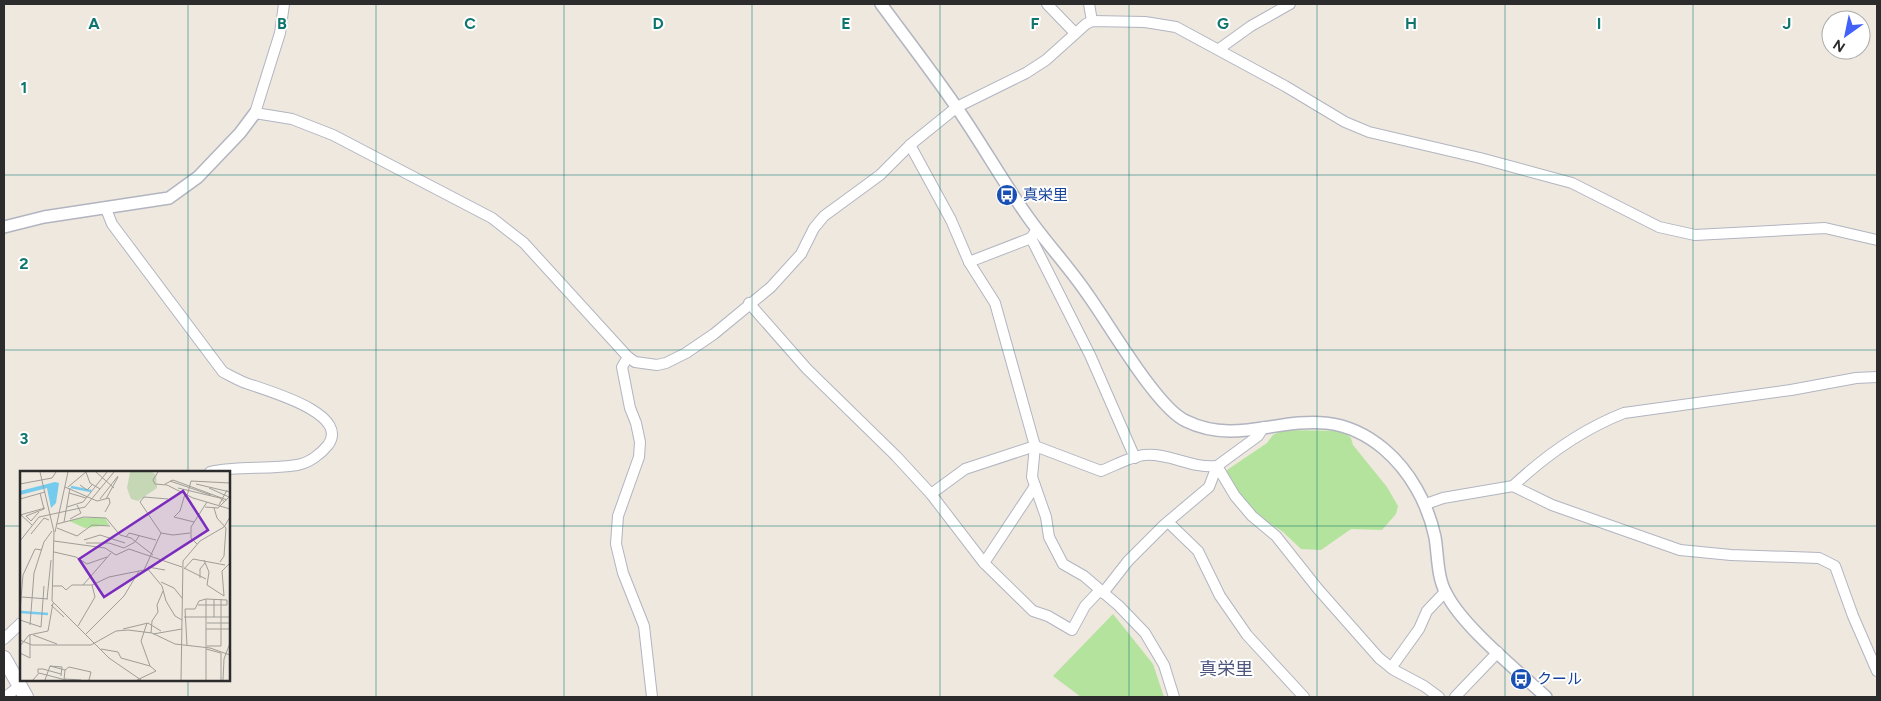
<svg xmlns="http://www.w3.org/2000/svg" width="1881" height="701" font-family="Figtree,'Noto Sans JP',sans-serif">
<rect width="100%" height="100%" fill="#eee8df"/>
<g fill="#b4e39d">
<polygon points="1283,430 1343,431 1351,438 1353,445 1387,487 1398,506 1396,514 1382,530 1351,529 1321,550 1301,549 1283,532 1254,513 1227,476 1227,470 1267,443 1273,435"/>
<polygon points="1113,614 1153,664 1164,697 1081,697 1053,676"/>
</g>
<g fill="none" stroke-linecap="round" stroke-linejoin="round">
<g stroke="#b2b5c0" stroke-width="12">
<g id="minor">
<polyline points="284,4 280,33 255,113 292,119 333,135 492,218 524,243 628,357 635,362 657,365 666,363 686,353 714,334 771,287 801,254 814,228 824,216 880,175 910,145 957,107 1026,73 1046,60 1086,24 1092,21 1145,22 1176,27 1285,86 1345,122 1369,132 1480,158 1572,183 1659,227 1695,235 1825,228 1877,240"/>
<polyline points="1047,4 1075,33"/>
<polyline points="1089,4 1092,21"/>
<polyline points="1219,49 1251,26 1290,4"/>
<polyline points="910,145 951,220 969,262 995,303 1035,446 1032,477 1046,517 1049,537 1063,564 1084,576 1119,606 1145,633 1164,665 1174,697"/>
<path d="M 106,209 L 112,224 L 223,372 C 229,375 236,379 243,382 C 260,389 352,412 328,445 C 321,454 309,463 297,465 C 268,470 238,465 210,472"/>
<polyline points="1037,229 1031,238 1090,355 1135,458"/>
<polyline points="969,262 1031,238"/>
<polyline points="749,303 807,369 896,456 931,494 984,563 1033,611 1048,616 1072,630 1085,606 1100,590"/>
<polyline points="628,357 622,367 630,408 636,423 640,442 639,457 618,516 616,544 623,573 644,626 652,697"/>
<polyline points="1217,466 1235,496 1252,516 1276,536 1318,589 1379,658 1394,670 1424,686 1439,697"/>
<path d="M 1513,486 C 1545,456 1583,429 1624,413 L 1791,390 L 1856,378 L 1877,377"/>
<path d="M 931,494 L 965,469 L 1035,446 L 1101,471 C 1114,466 1131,456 1145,455 C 1170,453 1192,469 1217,466"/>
<polyline points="1426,504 1443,498 1513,486 1552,505 1680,550 1731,555 1819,558 1835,566 1853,616 1877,671"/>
<polyline points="1168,522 1198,551 1220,596 1247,635 1304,697"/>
<polyline points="984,563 1035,486"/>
<polyline points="1103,593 1128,561 1164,525 1209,487 1217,466 1258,436 1264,427"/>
<polyline points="4,639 21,623"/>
<polyline points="1391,668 1419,629 1427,611 1445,592"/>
<polyline points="5,697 20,686"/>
<polyline points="1455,697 1498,652"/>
</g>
</g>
<g stroke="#b2b5c0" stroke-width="14">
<g id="tertiary">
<path d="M 881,4 C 906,38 933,73 957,108 C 982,144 1003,182 1028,217 C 1047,244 1070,268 1088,295 C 1109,324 1157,408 1186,421 C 1253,454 1313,389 1384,449 C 1410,471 1428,504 1435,537 C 1438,555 1437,577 1446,593 C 1462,626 1518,671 1546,697"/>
<polyline points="4,227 44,217 169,198 198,177 240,133 255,113"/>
</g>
</g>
<g stroke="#b2b5c0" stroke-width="16">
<polyline id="secondary" points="4,658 26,697"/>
</g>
<use href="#minor" stroke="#fff" stroke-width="10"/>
<use href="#tertiary" stroke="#fff" stroke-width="11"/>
<use href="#secondary" stroke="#fff" stroke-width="14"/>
</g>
<path fill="none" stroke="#0f766e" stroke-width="1" stroke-opacity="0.55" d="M 188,4 L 188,472M 376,4 L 376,697M 564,4 L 564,697M 752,4 L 752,697M 940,4 L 940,697M 1129,4 L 1129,697M 1317,4 L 1317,697M 1505,4 L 1505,697M 1693,4 L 1693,697M 4,175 L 1877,175M 4,350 L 1877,350M 4,526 L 21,526M 229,526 L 1877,526M 188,680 L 188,697"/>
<defs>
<g id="bus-disc" transform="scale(1.125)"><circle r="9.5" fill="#1a4fb4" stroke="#fff"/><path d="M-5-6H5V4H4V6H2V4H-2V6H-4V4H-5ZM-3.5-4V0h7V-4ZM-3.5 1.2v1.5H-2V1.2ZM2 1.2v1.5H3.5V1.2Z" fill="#fff"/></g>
</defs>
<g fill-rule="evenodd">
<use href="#bus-disc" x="1007" y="195"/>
<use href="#bus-disc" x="1521" y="679"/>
</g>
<g text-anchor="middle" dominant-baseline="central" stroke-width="4" stroke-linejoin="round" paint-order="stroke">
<g font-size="15" fill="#164399" stroke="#fff" text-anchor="start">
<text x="1023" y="195">真栄里</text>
<text x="1537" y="679">クール</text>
</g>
<g font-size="18" fill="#4d557d" stroke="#fff">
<text x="1226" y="669">真栄里</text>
</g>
</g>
<g transform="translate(20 471)">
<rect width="210" height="210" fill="#eee8df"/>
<path d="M 60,47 L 85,47 L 89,54 L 65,57 L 49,50 Z" fill="#b4e39d"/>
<path d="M 110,1 L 132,1 L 136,4 L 137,17 L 118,30 L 111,28 L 107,17 Z" fill="#c6d7b6"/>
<path d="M 35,11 L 39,12 L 36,32 L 31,37 L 27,17 L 0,24 L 0,20 Z" fill="#74cbee"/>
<path fill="none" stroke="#74cbee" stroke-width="2.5" d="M 51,16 L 71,20M 1,141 L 28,143"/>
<path fill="none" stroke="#a09d97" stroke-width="1" d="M 20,1 L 34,61 L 32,130 L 89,187 L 121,209M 66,1 L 70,12 L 80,18M 76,1 L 94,17M 138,1 L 133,9 L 135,13 L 147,14 L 173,27 L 210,38M 150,10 L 191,24M 0,13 L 32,7 L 36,1M 145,13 L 153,9 L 207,29M 176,13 L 210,21M 60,14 L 67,19 L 72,14M 45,16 L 77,30 L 89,27 L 90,32 L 85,41M 48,16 L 66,1M 158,17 L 200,27 L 205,31M 189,17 L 209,26M 20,22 L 24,38M 49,22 L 66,27M 165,23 L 160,40 L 154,46 L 174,51M 167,25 L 171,10 L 210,12M 0,28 L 25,21M 80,28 L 98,5M 86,28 L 98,6M 148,28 L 124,26 L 120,31 L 141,62 L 153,64 L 170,62M 199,34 L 207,19M 47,36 L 63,31 L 87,1M 185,36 L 198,37 L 210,25M 194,37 L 197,47 L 206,57 L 204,85 L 200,91M 19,41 L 11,50 L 6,45 L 24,38M 0,43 L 12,54M 0,44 L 25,37M 50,48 L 61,42 L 57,34M 44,51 L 50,17M 37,53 L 64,46 L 86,47 L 100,64 L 111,67 L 133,84M 37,57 L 57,65 L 72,54 L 90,55M 35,61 L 48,1M 11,63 L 24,47 L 29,49M 106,66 L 109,62 L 136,69M 64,69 L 80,64 L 105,72M 0,70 L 19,46 L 65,36 L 94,1M 34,70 L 85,77 L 96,84 L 109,78 L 162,96M 66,72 L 89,72 L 104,77M 177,73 L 171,67 L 171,56 L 187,31M 104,77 L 115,71 L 119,65M 34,81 L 56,86 L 67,93 L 87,86M 184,89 L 189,101 L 187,114 L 204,125M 128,96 L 145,99M 127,97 L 142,115 L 146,130 L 155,145 L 162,149M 164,97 L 186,108M 164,98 L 173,88 L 205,94M 180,107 L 180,98 L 185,92M 141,111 L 154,117 L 162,127M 63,114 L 91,82M 33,115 L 42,115 L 46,119 L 52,114 L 72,114 L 89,106 L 124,99 L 141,62M 204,125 L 202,100 L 210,92M 2,126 L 28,128M 27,128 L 31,89M 31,134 L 44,146M 0,140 L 3,104 L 15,78 L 22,79M 164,146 L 210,146M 194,146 L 194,128M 0,149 L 21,156 L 24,115M 127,152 L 121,170 L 130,195M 187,152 L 210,152M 10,154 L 14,102 L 24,71 L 32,60M 58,155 L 75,126 L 72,114M 103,158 L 128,152 L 141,160M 186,158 L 210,158M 131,162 L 132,150 L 138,141 L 137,134 L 143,120M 66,163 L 104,125 L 119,100M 133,163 L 162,158M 13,164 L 37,173M 0,169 L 12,174 L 71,174 L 96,160 L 108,159 L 132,162 L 155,173 L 190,177 L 210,184M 167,174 L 165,138 L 175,138 L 179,130 L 186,128 L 207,129 L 207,134 L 178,134M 0,175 L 9,164 L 28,160 L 33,132M 187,175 L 201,175 L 201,128M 81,178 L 98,181 L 101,187 L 130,195 L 136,200 L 117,209M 186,178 L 201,182 L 201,209M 0,182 L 10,187 L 10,164M 30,195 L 42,196 L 41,205M 18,202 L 18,198 L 23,198 L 41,203M 45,208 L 61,209M 13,209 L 19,202 L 46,209M 25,209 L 30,195 L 45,199M 44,209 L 45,199 L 49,196 L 71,201 L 69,209M 161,209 L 163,90 L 180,70 L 204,56 L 210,46M 186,209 L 186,128M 203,209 L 204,188 L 210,172"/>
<path fill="#7b2cbf" fill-opacity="0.15" stroke="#7b2cbf" stroke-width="2.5" d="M 163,20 L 188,59 L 84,126 L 59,88 Z"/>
<rect width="210" height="210" fill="none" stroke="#2c2c2c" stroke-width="2.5"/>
</g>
<g font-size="16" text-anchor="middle" font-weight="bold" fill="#0f766e" stroke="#fff" stroke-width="4" stroke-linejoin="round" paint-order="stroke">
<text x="94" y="29">A</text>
<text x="282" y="29">B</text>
<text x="470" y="29">C</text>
<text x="658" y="29">D</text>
<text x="846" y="29">E</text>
<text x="1035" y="29">F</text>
<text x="1223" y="29">G</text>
<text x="1411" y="29">H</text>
<text x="1599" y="29">I</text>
<text x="1787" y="29">J</text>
<text x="24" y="93">1</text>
<text x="24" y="269">2</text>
<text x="24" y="444">3</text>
</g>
<rect width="1881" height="701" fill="none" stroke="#2c2c2c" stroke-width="10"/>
<g transform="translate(1846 35) rotate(213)"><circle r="24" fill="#ffffff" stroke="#ababab"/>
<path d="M0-4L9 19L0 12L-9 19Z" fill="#4261f8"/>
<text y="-8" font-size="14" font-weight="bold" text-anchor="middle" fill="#2c2c2c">N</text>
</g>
</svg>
